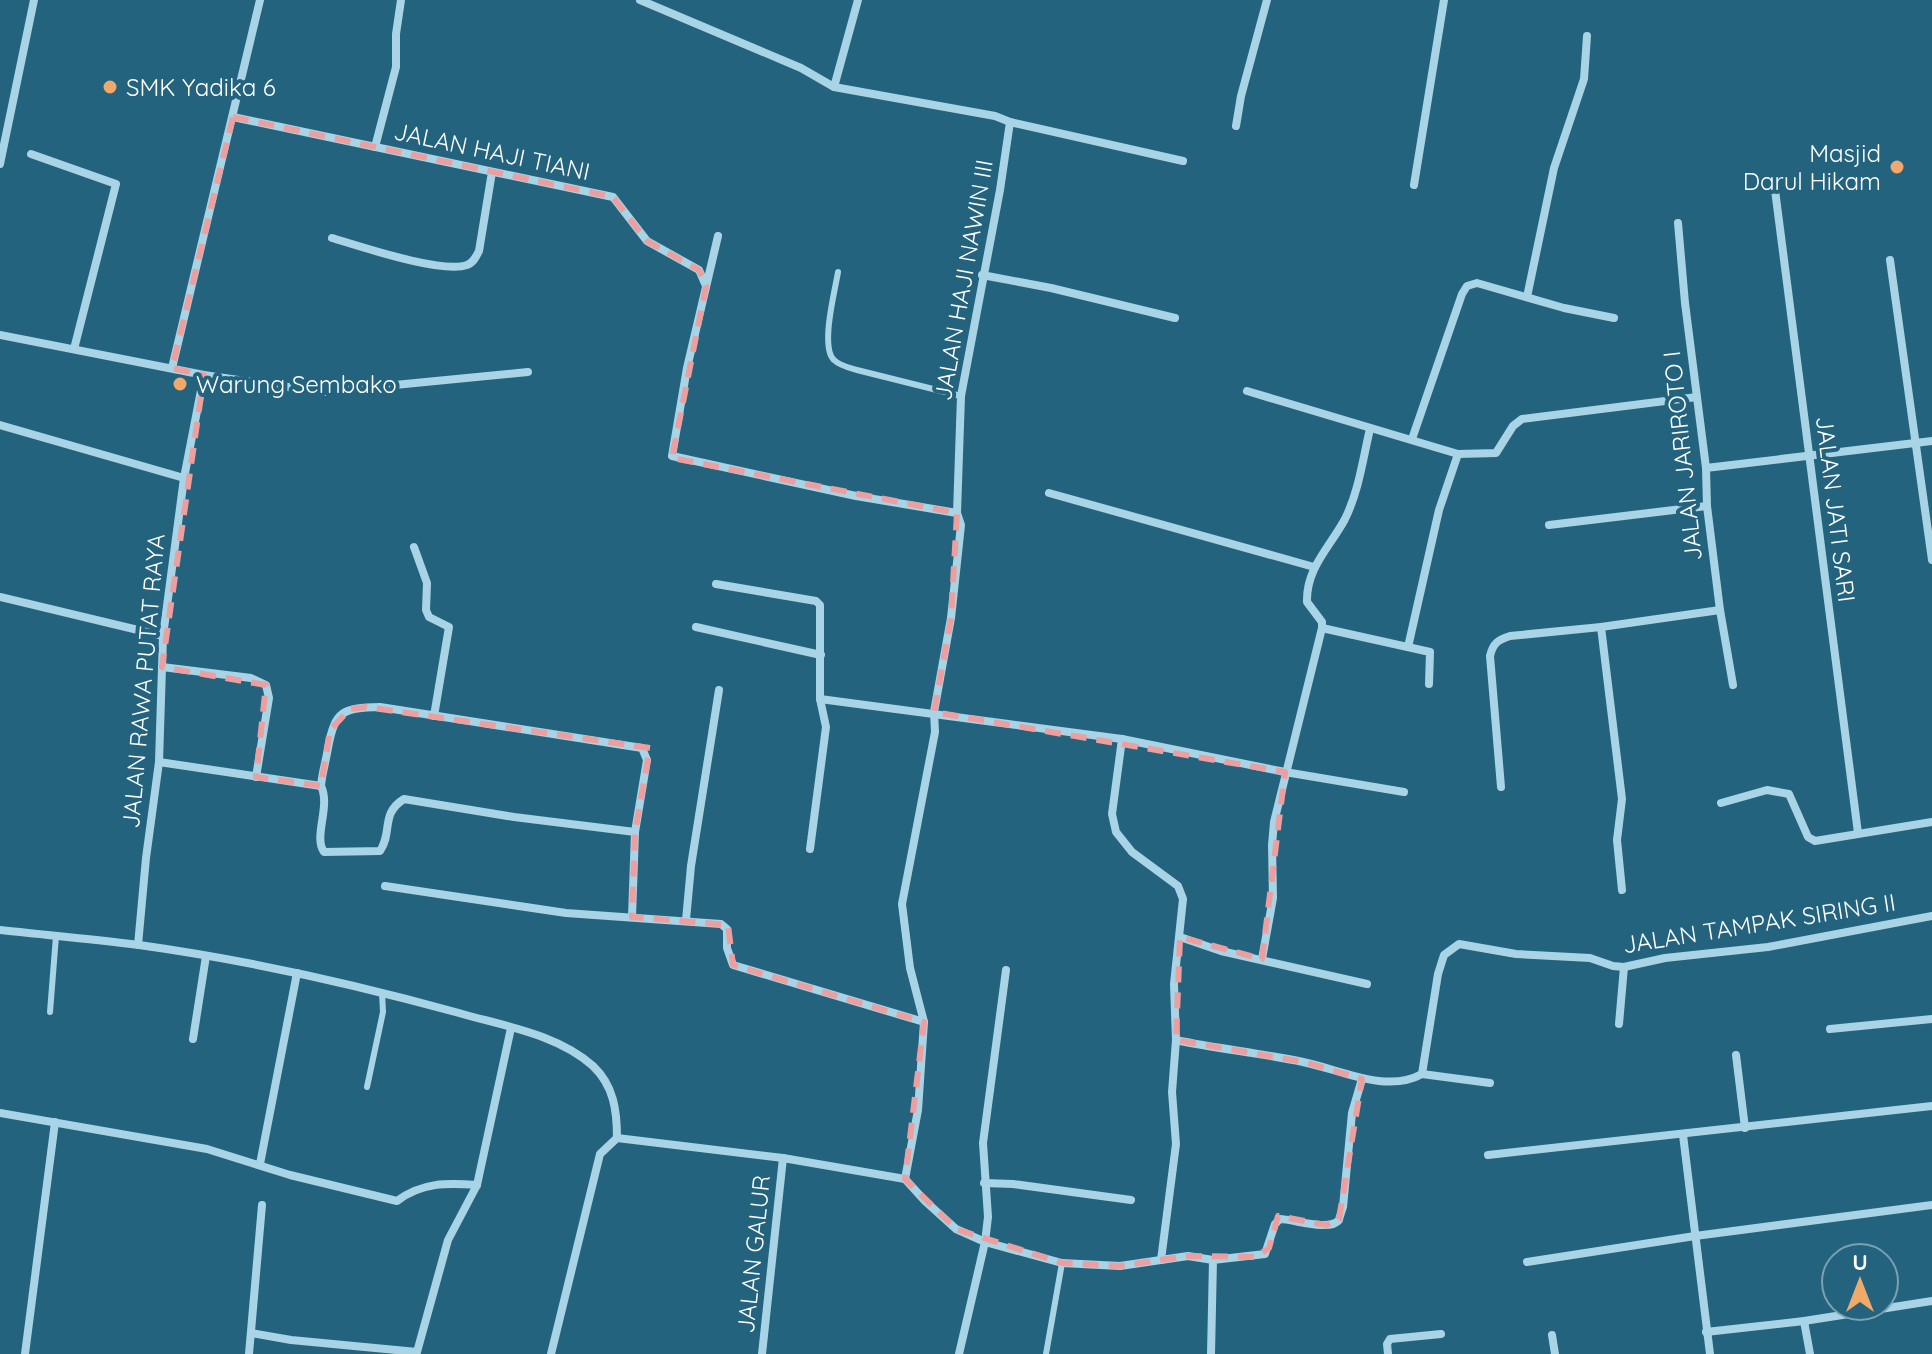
<svg xmlns="http://www.w3.org/2000/svg" width="1932" height="1354" font-family="Quicksand,sans-serif">
<rect width="100%" height="100%" fill="#23637e"/>
<g fill="none" stroke-linecap="round" stroke-linejoin="round">
<g stroke="#a8d4e6" stroke-width="6">
<path d="M 838,272 C 835,291 820,347 834,360 C 840,366 850,368 857,370 L 961,396"/>
<polyline points="50,1012 56,936"/>
<polyline points="367,1087 383,1012 382,992"/>
<polyline points="1046,1354 1062,1263"/>
</g>
<g stroke="#a8d4e6" stroke-width="8">
<polyline points="640,0 801,68 834,87 995,116 1010,122 1183,161"/>
<polyline points="834,87 858,0"/>
<polyline points="233,117 613,197 647,241 699,270 706,286"/>
<polyline points="1236,126 1241,96 1267,0"/>
<polyline points="375,147 396,67 396,34 401,0"/>
<polyline points="31,154 116,184 74,349"/>
<polyline points="0,164 34,0"/>
<polyline points="1414,185 1444,0"/>
<polyline points="1775,190 1858,833"/>
<polyline points="1678,223 1685,303 1706,468 1707,506 1720,610 1733,685"/>
<polyline points="718,236 687,368 672,456 856,496 957,513"/>
<path d="M 332,238 C 359,246 442,274 467,265 C 473,263 476,257 479,251 L 492,172"/>
<polyline points="1890,260 1932,560"/>
<polyline points="982,275 1051,288 1175,318"/>
<polyline points="1527,297 1554,168 1584,79 1587,36"/>
<polyline points="0,335 204,375 323,392 528,372"/>
<polyline points="172,368 260,0"/>
<polyline points="1247,391 1458,454 1496,453 1513,426 1522,419 1697,397"/>
<polyline points="0,425 184,478"/>
<polyline points="1412,439 1462,294 1467,286 1477,283 1564,308 1614,318"/>
<polyline points="1706,468 1932,441"/>
<polyline points="1049,493 1314,567"/>
<polyline points="1549,525 1707,506"/>
<polyline points="414,547 427,583 426,610 429,617 449,627 434,716"/>
<polyline points="716,584 816,601 820,605 820,699 826,727 810,849"/>
<polyline points="0,597 163,636"/>
<polyline points="696,627 821,655"/>
<polyline points="1601,627 1622,799 1617,840 1622,890"/>
<polyline points="1322,628 1430,652 1429,684"/>
<polyline points="1408,647 1439,510 1458,454"/>
<polyline points="162,667 251,678 266,685 269,698 256,777"/>
<polyline points="820,699 1122,739 1285,772 1404,792"/>
<polyline points="1122,739 1112,814 1116,832 1132,852 1178,886 1183,899 1174,984 1176,1040 1172,1092 1176,1144 1161,1260"/>
<path d="M 159,762 L 321,786 C 322,773 326,761 328,748 C 335,710 343,708 380,707 L 642,748 L 647,760 L 635,832"/>
<path d="M 321,786 C 331,806 313,837 324,852 L 380,851 C 393,832 380,814 404,799 L 514,817 L 635,832 L 632,917"/>
<path d="M 1501,787 L 1490,656 C 1493,643 1498,640 1510,636 L 1601,627 L 1720,610"/>
<polyline points="1721,803 1767,790 1789,794 1808,837 1815,841 1932,822"/>
<polyline points="385,886 566,913 721,924 727,929 727,948 733,965 924,1022"/>
<polyline points="686,920 691,866 719,690"/>
<path d="M 0,930 C 46,935 93,939 139,945 C 247,960 354,984 459,1013 C 504,1026 557,1034 593,1066 C 614,1086 617,1111 617,1138 L 600,1154 L 551,1354"/>
<polyline points="1180,937 1221,951 1367,984"/>
<polyline points="138,945 146,858 159,762 163,636 184,478 204,375"/>
<path d="M 1262,959 L 1273,898 L 1272,845 L 1274,822 L 1322,628 L 1322,622 L 1307,602 C 1306,568 1330,547 1345,519 C 1359,491 1363,458 1370,429"/>
<polyline points="1619,1024 1624,967"/>
<polyline points="1830,1029 1932,1019"/>
<polyline points="193,1039 206,956"/>
<path d="M 1176,1040 C 1218,1049 1261,1053 1303,1062 C 1339,1069 1386,1094 1422,1074 L 1438,974 L 1444,955 L 1459,944 L 1516,954 L 1590,958 L 1613,966 L 1624,967 L 1665,958 L 1768,947 L 1932,916"/>
<polyline points="1736,1055 1745,1128"/>
<polyline points="1422,1074 1490,1083"/>
<path d="M 0,1113 L 207,1149 L 290,1175 L 397,1201 C 422,1182 447,1183 477,1185"/>
<polyline points="1683,1135 1710,1354"/>
<polyline points="617,1138 783,1158 905,1179"/>
<polyline points="1488,1155 1932,1106"/>
<polyline points="260,1164 297,973"/>
<polyline points="905,1179 918,1110 924,1022 910,968 902,904 935,732 934,712 951,618 961,525 957,513 961,396 1000,190 1010,122"/>
<path d="M 905,1179 L 925,1201 L 956,1229 L 985,1242 L 1062,1263 L 1120,1266 L 1188,1256 L 1213,1260 L 1265,1254 L 1275,1224 L 1280,1219 C 1293,1219 1330,1232 1339,1220 C 1339,1219 1343,1207 1343,1207 L 1352,1113 L 1362,1079"/>
<polyline points="984,1183 1013,1184 1131,1200"/>
<polyline points="1527,1262 1695,1236 1932,1205"/>
<polyline points="1804,1321 1810,1354"/>
<polyline points="1706,1332 1804,1321 1932,1301"/>
<polyline points="251,1333 291,1340 417,1352 448,1240 477,1185 511,1028"/>
<polyline points="1552,1335 1555,1354"/>
<polyline points="25,1354 55,1122"/>
<polyline points="249,1354 262,1205"/>
<polyline points="762,1354 783,1158"/>
<polyline points="959,1354 985,1242 988,1217 983,1143 1006,970"/>
<polyline points="1211,1354 1213,1260"/>
<polyline points="1388,1354 1387,1344 1390,1339 1441,1334"/>
</g>
</g>
<path fill="none" stroke="#ed9e9e" stroke-width="6" stroke-dasharray="16 10" stroke-linejoin="round" d="M 233,117 L 613,197 L 647,241 L 699,270 L 706,286 L 672,458 L 957,513 L 951,618 L 934,712 L 1285,772 L 1262,959 L 1180,937 L 1176,1040 L 1304,1062 L 1362,1079 L 1339,1219 L 1326,1225 L 1278,1216 L 1269,1248 L 1255,1257 L 1188,1256 L 1120,1266 L 1062,1263 L 956,1229 L 905,1179 L 924,1022 L 733,965 L 728,925 L 632,917 L 635,832 L 650,748 L 366,707 L 350,709 L 330,730 L 321,786 L 256,777 L 266,685 L 162,667 L 204,375 L 172,368 Z"/>
<g fill="#f1a86b" stroke="#23637e" stroke-width="3">
<circle cx="110" cy="87" r="8"/>
<circle cx="1897" cy="167" r="8"/>
<circle cx="180" cy="384" r="8"/>
</g>
<g text-anchor="middle" dominant-baseline="central" stroke-width="8" stroke-linejoin="round" paint-order="stroke">
<g font-size="24" fill="#fff" stroke="#23637e" text-anchor="start">
<text x="126" y="87">SMK Yadika 6</text>
<text x="1881" y="153" text-anchor="end">Masjid<tspan x="1881" dy="28">Darul Hikam</tspan></text>
<text x="196" y="384">Warung Sembako</text>
</g>
<g font-size="24" fill="#fff" stroke="#23637e">
<text transform="translate(492 151) rotate(12)">JALAN HAJI TIANI</text>
<text transform="translate(963 280) rotate(-80)">JALAN HAJI NAWIN III</text>
<text transform="translate(1682 456) rotate(-96)">JALAN JARIROTO I</text>
<text transform="translate(1836 509) rotate(83)">JALAN JATI SARI</text>
<text transform="translate(143 681) rotate(-85)">JALAN RAWA PUTAT RAYA</text>
<text transform="translate(1759 923) rotate(-9)">JALAN TAMPAK SIRING II</text>
<text transform="translate(753 1254) rotate(-84)">JALAN GALUR</text>
</g>
</g>
<g transform="translate(1860 1282)"><circle r="38" fill="#23637e" stroke="#7ba1b2" stroke-width="2"/>
<path d="M0-6L14 30L0 20L-14 30Z" fill="#f1a86b"/>
<text y="-12" font-size="22" font-weight="bold" text-anchor="middle" fill="#ffffff">U</text>
</g>
</svg>
